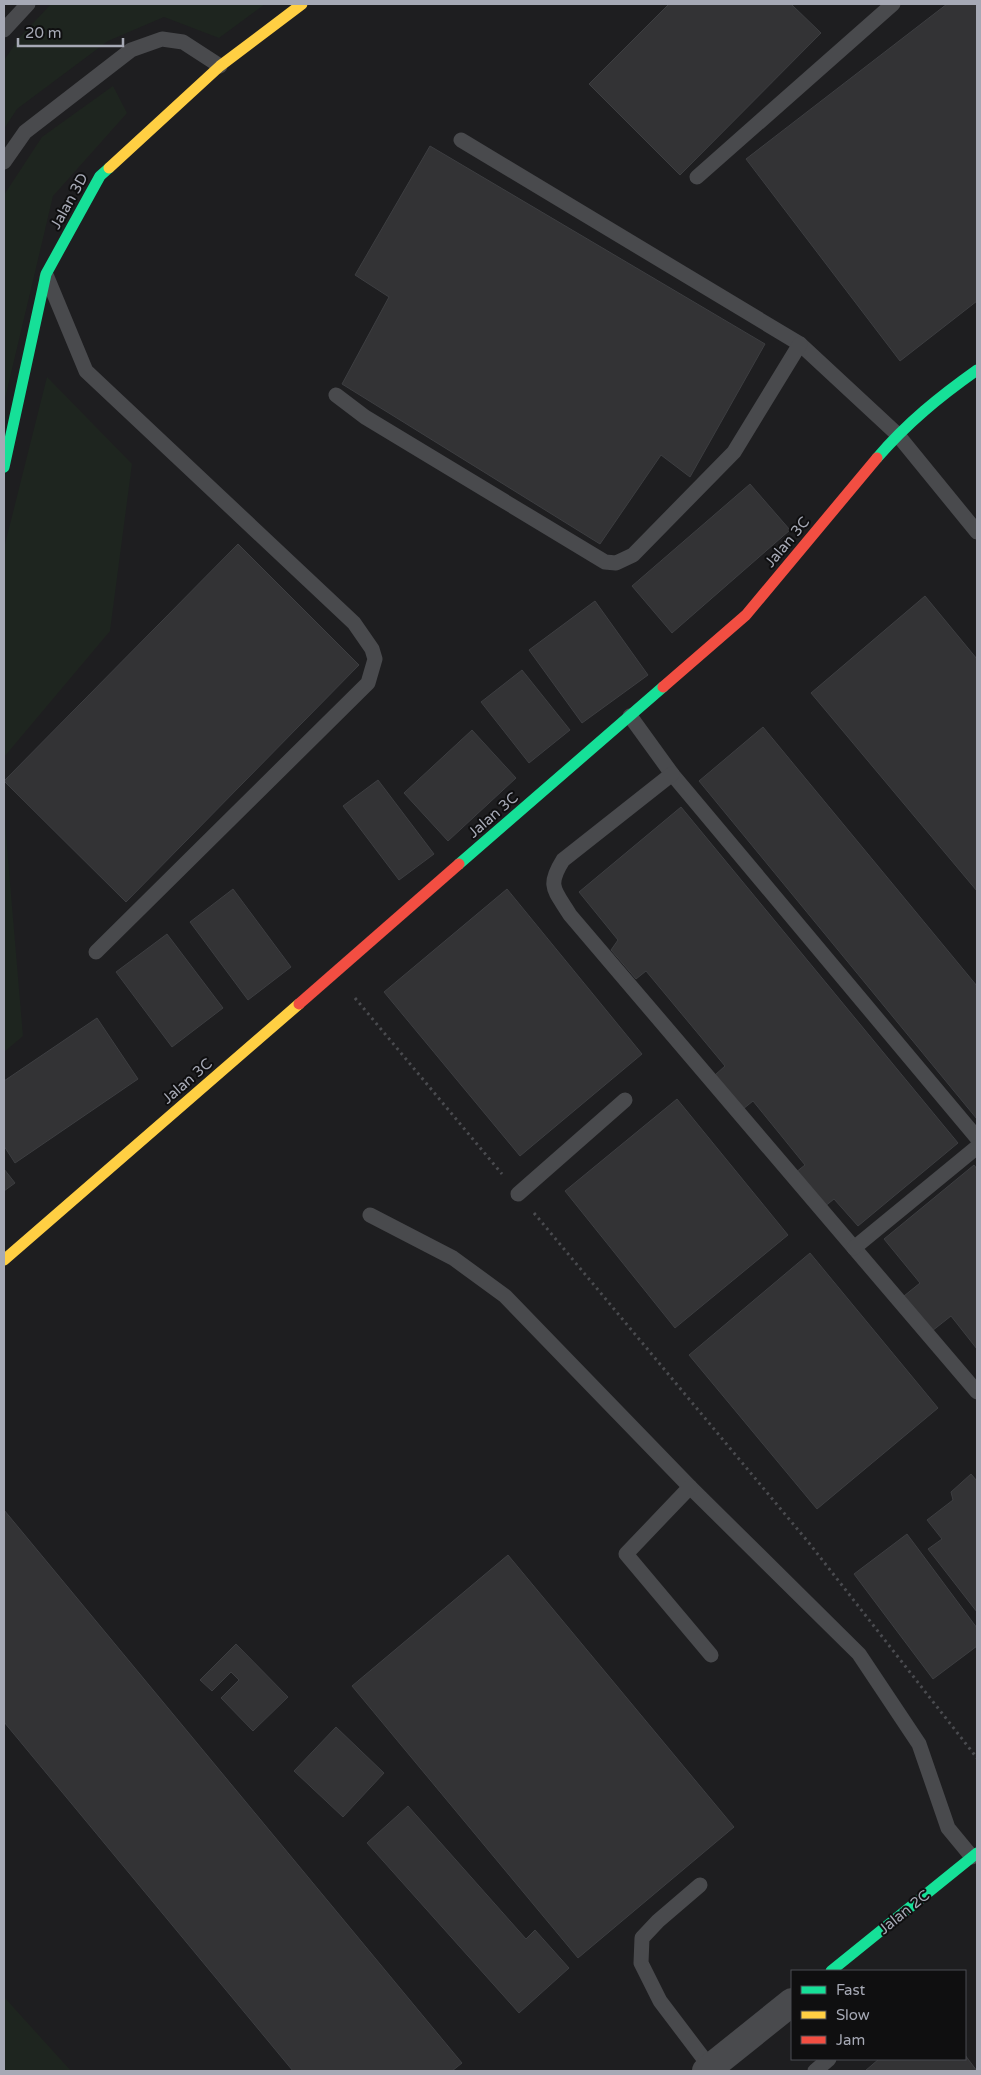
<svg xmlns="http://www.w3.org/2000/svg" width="981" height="2075" font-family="'Varela Round',sans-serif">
<rect width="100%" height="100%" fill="#141415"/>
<path fill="#1e1e20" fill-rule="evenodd" d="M 4,4 L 977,4 L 977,2071 L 4,2071 ZM 792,1971 L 965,1971 L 965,2059 L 792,2059 Z"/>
<g fill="#1e251f">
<polygon points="51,4 265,4 219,38 164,17 108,41 17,109 4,129 4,60 20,37"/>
<polygon points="113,86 127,113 53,196 4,403 4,195 42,137"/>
<polygon points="47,377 132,464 110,631 4,757 4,548"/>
<polygon points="4,811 23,1036 4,1052"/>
<polygon points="4,1997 71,2071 4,2071"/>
</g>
<g fill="#333335" stroke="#3d3e41">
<polygon points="669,4 791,4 821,33 680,175 589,84"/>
<polygon points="947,4 977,4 977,301 900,361 746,159"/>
<polygon points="430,146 765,344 690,477 661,455 600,544 342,384 389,297 355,275"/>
<polygon points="750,484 790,530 672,633 632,586"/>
<polygon points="238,544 359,665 126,902 4,781"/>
<polygon points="925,596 977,659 977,891 811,693"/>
<polygon points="595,601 648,675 582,723 529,650"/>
<polygon points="522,670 570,730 529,763 481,702"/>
<polygon points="763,727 977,986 977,1119 699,781"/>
<polygon points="472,730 516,778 448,841 404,793"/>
<polygon points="378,780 434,854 399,880 343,806"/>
<polygon points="681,807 958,1143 858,1226 834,1199 824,1207 795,1173 805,1165 753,1101 743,1109 715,1075 725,1066 646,971 636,979 611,950 618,940 579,892"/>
<polygon points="233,889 291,967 248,1000 190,922"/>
<polygon points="507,889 642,1054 520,1156 384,992"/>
<polygon points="167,934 223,1008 172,1047 116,972"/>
<polygon points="97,1018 138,1079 15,1163 4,1146 4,1081"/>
<polygon points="677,1099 788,1235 675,1328 565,1191"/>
<polygon points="974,1165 977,1169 977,1349 951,1316 932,1331 904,1296 920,1283 884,1239"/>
<polygon points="4,1169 15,1183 4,1191"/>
<polygon points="810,1253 938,1408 817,1509 689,1355"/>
<polygon points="971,1474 977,1481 977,1612 928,1549 942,1539 927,1520 953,1500 951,1492"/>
<polygon points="4,1510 462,2063 452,2071 293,2071 4,1722"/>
<polygon points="907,1534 977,1628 977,1646 933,1679 854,1574"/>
<polygon points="508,1555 734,1827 578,1958 352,1686"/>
<polygon points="236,1644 288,1697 253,1731 221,1698 239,1680 231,1672 212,1691 200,1680"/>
<polygon points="336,1727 384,1773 343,1817 294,1771"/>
<polygon points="408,1806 526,1939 535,1930 569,1968 519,2013 367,1843"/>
<polygon points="965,2055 977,2071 865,2071 879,2059 965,2059"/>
</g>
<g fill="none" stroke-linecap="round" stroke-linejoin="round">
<g stroke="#4a4b4f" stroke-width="3" stroke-dasharray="2.5 4" stroke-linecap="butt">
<polyline points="355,998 502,1174"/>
<polyline points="534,1213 809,1543 977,1758"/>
</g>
<g stroke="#494a4d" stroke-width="15">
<polyline points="4,30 28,4"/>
<polyline points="461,140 800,344 897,434 977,532"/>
<polyline points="4,162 25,132 131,50 162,39 183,42 220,66"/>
<polyline points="697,177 893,4"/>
<polyline points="47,277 86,371 354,623 372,649 375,659 368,683 96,952"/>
<polyline points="336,395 365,417 605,562 616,563 633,555 734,452 800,344"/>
<polyline points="630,716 672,774 977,1138"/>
<path d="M 672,774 L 563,860 C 546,887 555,890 570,915 L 977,1392"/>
<polyline points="518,1194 625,1100"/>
<polyline points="370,1215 453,1258 505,1296 690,1487 859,1654 919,1744 948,1828 972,1857"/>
<polyline points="854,1248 977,1147"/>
<polyline points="690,1487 626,1554 711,1655"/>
<polyline points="700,1885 658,1921 642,1938 641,1963 660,2001 710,2067"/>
<polyline points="815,2071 829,2059"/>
</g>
<polyline stroke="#494a4d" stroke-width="28" points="706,2071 792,2002"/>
<g stroke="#16e098" stroke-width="11">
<path d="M 877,458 C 907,423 939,397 977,370"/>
<polyline points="4,467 46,274 100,176 109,168"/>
<polyline points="459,864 663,687"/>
<polyline points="831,1971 977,1853"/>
</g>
<g stroke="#ffcf43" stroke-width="11">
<polyline points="109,168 220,66 302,4"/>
<polyline points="4,1260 299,1004"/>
</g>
<g stroke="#f24e42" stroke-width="11">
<polyline points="663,687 746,615 877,458"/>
<polyline points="299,1004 459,864"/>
</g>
</g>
<g text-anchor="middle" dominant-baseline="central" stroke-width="4" stroke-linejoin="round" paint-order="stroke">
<g font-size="15" fill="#a6a9b5" stroke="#0f0f10">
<text transform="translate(69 201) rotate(-61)">Jalan 3D</text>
<text transform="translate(787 542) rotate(-50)">Jalan 3C</text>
<text transform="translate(493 815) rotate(-41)">Jalan 3C</text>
<text transform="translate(187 1081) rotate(-41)">Jalan 3C</text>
<text transform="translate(904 1912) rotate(-39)">Jalan 2C</text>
</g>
</g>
<rect width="981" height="2075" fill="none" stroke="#a6a9b5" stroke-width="10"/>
<rect x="791" y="1970" width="175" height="90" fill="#0f0f10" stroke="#4b4d52"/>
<rect x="801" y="1986" width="25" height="8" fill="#16e098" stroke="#4b4d52"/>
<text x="836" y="1995" font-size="15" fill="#a6a9b5">Fast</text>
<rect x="801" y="2011" width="25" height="8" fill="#ffcf43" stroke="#4b4d52"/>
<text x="836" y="2020" font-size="15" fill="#a6a9b5">Slow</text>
<rect x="801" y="2036" width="25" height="8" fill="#f24e42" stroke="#4b4d52"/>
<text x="836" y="2045" font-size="15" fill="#a6a9b5">Jam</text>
<path d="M18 38v8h105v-8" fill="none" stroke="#a6a9b5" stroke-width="2.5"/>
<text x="25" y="38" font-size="15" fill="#a6a9b5" stroke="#0f0f10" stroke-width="4" paint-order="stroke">20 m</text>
</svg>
